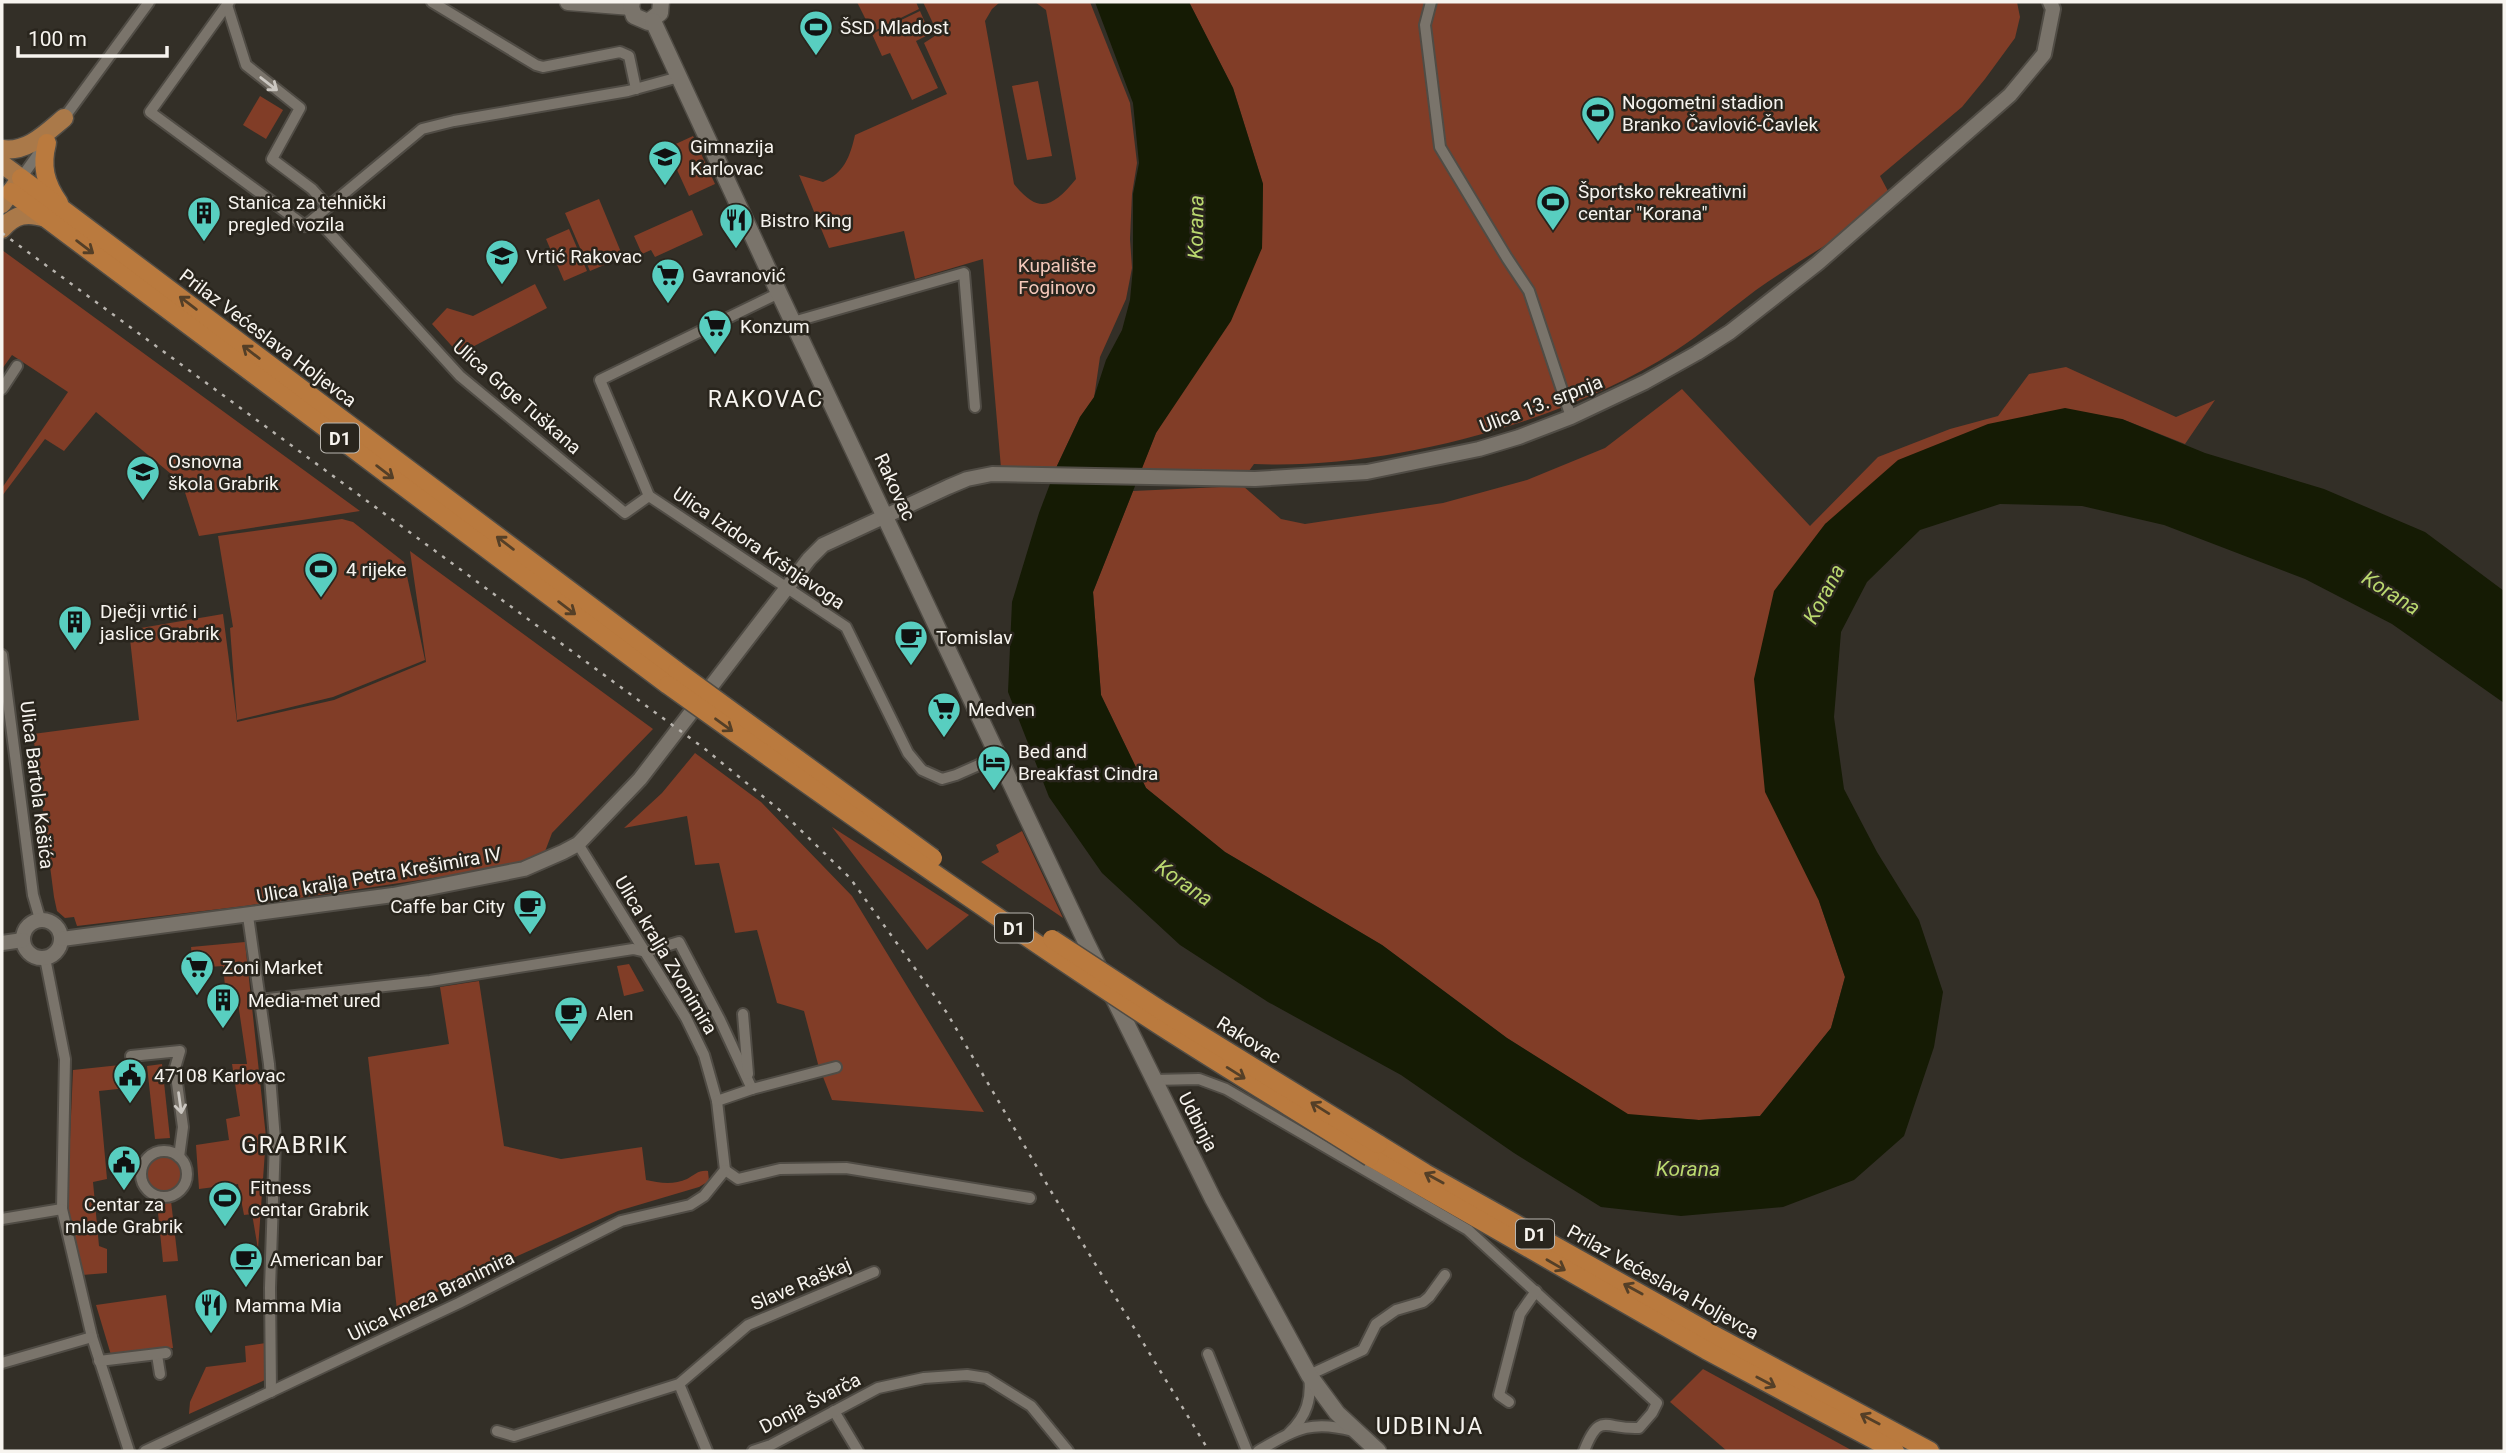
<svg xmlns="http://www.w3.org/2000/svg" width="2506" height="1453" font-family="Roboto,sans-serif">
<rect width="100%" height="100%" fill="#332f27"/>
<g fill="#813d27">
<polygon points="857,2 916,2 919,9 872,32"/>
<path d="M 923,2 L 1000,2 L 992,9 L 985,21 L 1014,184 C 1039,215 1053,207 1076,179 L 1046,10 L 1035,2 L 1090,2 L 1130,103 L 1137,163 L 1132,194 L 1130,239 L 1132,268 L 1126,299 L 1100,357 L 1094,398 L 1080,417 L 1056,468 L 1001,468 L 983,259 L 915,279 L 904,231 L 829,248 L 799,175 L 823,182 C 844,173 850,157 855,135 L 947,94 L 924,43 L 938,34 Z"/>
<path d="M 1189,2 L 2017,2 L 2020,17 L 2015,38 L 1985,79 L 1962,107 L 1880,176 L 1889,193 C 1872,208 1855,225 1836,238 C 1810,256 1782,271 1756,290 C 1729,310 1703,333 1675,351 C 1563,423 1387,470 1254,464 L 1249,471 L 1141,470 L 1156,433 L 1262,248 L 1263,184 L 1233,88 Z"/>
<polygon points="920,11 930,34 916,41 938,88 912,100 890,53 882,56 872,34"/>
<polygon points="1038,81 1052,156 1027,160 1012,86"/>
<polygon points="260,96 283,110 266,139 243,125"/>
<polygon points="693,136 715,184 689,196 667,148"/>
<polygon points="599,199 623,257 590,271 565,213"/>
<polygon points="692,210 703,235 655,257 651,250 642,254 634,236"/>
<polygon points="569,229 587,271 564,281 546,239"/>
<polygon points="2,250 360,511 199,536 182,483 96,412 64,451 45,439 2,496 2,488 68,392 12,355 2,369"/>
<polygon points="535,284 547,308 459,354 432,324 447,308 473,316"/>
<polygon points="2066,367 2176,417 2215,400 2185,444 2122,419 1825,524 1819,901 1845,977 1831,1028 1760,1116 1699,1120 1628,1115 1507,1038 1382,945 1225,852 1146,788 1101,695 1093,592 1133,491 1243,486 1281,519 1305,524 1443,503 1527,480 1605,448 1682,389 1810,526 1878,457 1950,429 1998,416 2029,374"/>
<polygon points="342,519 353,522 404,562 425,660 333,697 237,720 230,628 233,627 218,536"/>
<polygon points="410,551 653,729 552,833 541,862 245,906 77,926 74,917 65,918 57,911 54,897 33,734 139,720 129,630 223,614 237,722 334,700 426,662"/>
<polygon points="695,753 761,802 852,896 984,1112 832,1100 818,1064 804,1011 777,1003 757,930 735,933 719,863 695,865 687,816 624,828 662,793"/>
<polygon points="832,827 969,915 927,950"/>
<polygon points="1022,831 1063,918 981,862 999,852 996,845"/>
<polygon points="245,942 266,1137 258,1249 252,1214 244,1215 238,1184 199,1189 196,1145 229,1140 226,1119 240,1116 232,1064 247,1064 237,996 226,996 223,966 193,968 191,947"/>
<polygon points="629,964 644,991 624,996 617,966"/>
<path d="M 479,981 L 504,1146 L 561,1159 L 642,1147 L 646,1180 C 659,1183 674,1185 687,1179 C 695,1175 698,1170 708,1171 L 709,1181 L 699,1187 L 618,1211 L 397,1310 L 368,1057 L 449,1044 L 440,987 Z"/>
<polygon points="162,1064 170,1138 155,1139 147,1066"/>
<polygon points="120,1065 121,1073 125,1073 127,1088 99,1091 107,1179 93,1182 99,1246 107,1249 107,1273 82,1275 67,1208 73,1070"/>
<circle cx="164" cy="1173" r="19"/>
<polygon points="171,1201 178,1261 163,1262 157,1203"/>
<polygon points="166,1295 173,1348 111,1355 96,1305"/>
<polygon points="266,1343 265,1380 189,1414 190,1402 206,1367 246,1362 245,1346"/>
<polygon points="1703,1369 1853,1451 1727,1451 1670,1402"/>
</g>
<polygon fill="#151b04" points="1095,2 1189,2 1233,88 1263,184 1262,248 1231,321 1156,433 1093,592 1101,695 1146,788 1225,852 1382,945 1507,1038 1628,1114 1699,1120 1760,1116 1831,1028 1845,977 1819,901 1765,792 1754,679 1774,591 1825,524 1898,460 1988,424 2065,408 2122,419 2205,453 2324,489 2425,532 2504,591 2504,703 2392,624 2305,579 2164,525 2082,506 2000,504 1920,530 1867,582 1841,632 1834,717 1844,789 1877,852 1919,920 1943,992 1934,1047 1904,1136 1854,1180 1783,1207 1681,1216 1601,1207 1514,1153 1401,1075 1268,1002 1180,945 1102,873 1049,797 1008,692 1012,602 1039,513 1056,468 1080,417 1094,397 1106,360 1122,330 1130,300 1133,268 1133,194 1139,163 1133,103"/>
<g fill="none" stroke-linecap="round" stroke-linejoin="round">
<g stroke="#504c45" stroke-width="14">
<g id="minor">
<polyline points="229,2 150,112 305,226 422,129 454,121 628,91 679,77"/>
<polyline points="432,2 536,65 543,67 620,52 629,56 636,89"/>
<polyline points="1431,2 1425,25 1440,147 1507,258 1529,291 1571,417"/>
<polyline points="227,5 246,65 300,108 272,159 312,189 328,207"/>
<polyline points="61,122 149,2"/>
<polyline points="21,178 44,146"/>
<polyline points="316,218 460,376 625,513 649,496"/>
<polyline points="779,293 600,380 649,496 846,627 908,753 922,770 942,779 956,775 999,756"/>
<polyline points="793,322 964,273 975,407"/>
<polyline points="2,389 17,366"/>
<polyline points="2,655 33,895 40,919"/>
<polyline points="578,844 686,1018 704,1055 717,1101 725,1170"/>
<polyline points="248,916 269,1064 275,1140 270,1288 271,1392"/>
<polyline points="45,958 65,1059 62,1209 92,1337 129,1451"/>
<polyline points="259,1000 430,981 633,949 646,952 679,942 720,1020 752,1089 717,1101"/>
<polyline points="743,1014 748,1074"/>
<polyline points="131,1056 180,1051 175,1068 183,1127 179,1157"/>
<path d="M 1153,1080 L 1199,1079 L 1226,1089 L 1468,1230 L 1657,1403 L 1652,1413 L 1639,1428 C 1605,1430 1600,1410 1584,1451"/>
<polyline points="752,1089 836,1067"/>
<circle cx="164" cy="1174" r="23"/>
<polyline points="725,1170 738,1179 780,1169 846,1168 1030,1198"/>
<polyline points="2,1219 62,1209"/>
<polyline points="1208,1354 1247,1451"/>
<polyline points="157,1355 160,1374"/>
<polyline points="99,1361 166,1353"/>
<polyline points="2,1363 92,1337"/>
<polyline points="679,1384 707,1451"/>
<polyline points="1509,1402 1499,1395 1520,1314 1536,1291"/>
<polyline points="834,1411 858,1451"/>
<polyline points="497,1431 514,1436 679,1384 748,1325 874,1272"/>
<path d="M 1289,1433 C 1307,1416 1312,1398 1309,1375 L 1363,1350 L 1376,1324 L 1396,1310 L 1423,1302 L 1429,1297 L 1445,1275"/>
<polyline points="145,1451 459,1303 621,1221 690,1205 704,1196 725,1170"/>
<polyline points="753,1451 771,1445 878,1388 924,1378 967,1375 986,1378 1031,1406 1068,1451"/>
<path d="M 1258,1451 C 1295,1430 1310,1419 1353,1431"/>
</g>
</g>
<g stroke="#504c45" stroke-width="18">
<g id="tertiary">
<circle cx="42" cy="939" r="19"/>
<polyline points="62,939 393,895 524,869 563,852 578,844 640,779 809,559 823,545 948,487 967,479 992,474 1255,479 1367,472 1479,449 1519,437 1571,417 1645,382 1697,353 1730,332 1818,263 2010,95 2044,54 2053,9 2050,2"/>
<polyline points="2,943 23,940"/>
</g>
</g>
<g stroke="#504c45" stroke-width="19">
<g id="secondary">
<polyline points="568,2 631,7"/>
<polyline points="632,2 631,7 634,16 648,22 660,13 661,2"/>
<polyline points="653,21 779,293 1086,942 1213,1199 1309,1375 1337,1413 1378,1451"/>
</g>
</g>
<g stroke="#504c45" stroke-width="21">
<g id="primary">
<path d="M 2,149 C 27,153 46,133 64,118"/>
<polyline points="2,164 21,178 2,204"/>
<path d="M 2,229 C 15,214 27,212 46,218"/>
</g>
</g>
<g stroke="#504c45" stroke-width="21">
<g id="trunk">
<path d="M 47,143 C 41,166 45,183 59,203"/>
<path d="M 21,178 C 240,342 458,508 677,671"/>
<polyline points="11,192 668,685"/>
<polyline points="1378,1144 1425,1173 1714,1335 1930,1451"/>
<polyline points="1370,1157 1706,1350 1895,1451"/>
</g>
</g>
<use href="#minor" stroke="#7a746b" stroke-width="10"/>
<use href="#tertiary" stroke="#7a746b" stroke-width="14"/>
<use href="#secondary" stroke="#7a746b" stroke-width="16"/>
<use href="#primary" stroke="#aa7949" stroke-width="18"/>
<use href="#trunk" stroke="#ba7a3e" stroke-width="18"/>
<polyline stroke="#b7b3ad" stroke-width="2.5" stroke-dasharray="3.5 7" stroke-linecap="butt" points="2,233 705,749 782,812 850,878 947,1013 1052,1193 1209,1451"/>
<g stroke="#504c45" stroke-width="21" stroke-linecap="butt">
<g id="trunk-bridge">
<polyline points="677,671 933,858"/>
<path d="M 668,685 C 830,801 992,916 1159,1025 C 1229,1070 1300,1113 1370,1157"/>
<polyline points="1052,939 1162,1011 1378,1144"/>
</g>
</g>
<use href="#trunk-bridge" stroke="#ba7a3e" stroke-width="18"/>
</g>
<defs><path id="oneway-shaft" d="M-6 0H5M1.5-3L5.5 0L1.5 3" fill="none" stroke-width="1.6" stroke-linecap="round" stroke-linejoin="round" transform="scale(1.75)"/></defs>
<g stroke="#cbc7c1">
<use href="#oneway-shaft" transform="translate(269 84) rotate(38)"/>
<use href="#oneway-shaft" transform="translate(180 1103) rotate(82)"/>
</g>
<g stroke="#543f27">
<use href="#oneway-shaft" transform="translate(85 247) rotate(37)"/>
<use href="#oneway-shaft" transform="translate(188 303) rotate(-143)"/>
<use href="#oneway-shaft" transform="translate(251 352) rotate(-142)"/>
<use href="#oneway-shaft" transform="translate(385 472) rotate(37)"/>
<use href="#oneway-shaft" transform="translate(505 543) rotate(-143)"/>
<use href="#oneway-shaft" transform="translate(567 608) rotate(37)"/>
<use href="#oneway-shaft" transform="translate(724 725) rotate(36)"/>
<use href="#oneway-shaft" transform="translate(1236 1073) rotate(32)"/>
<use href="#oneway-shaft" transform="translate(1320 1108) rotate(-148)"/>
<use href="#oneway-shaft" transform="translate(1434 1178) rotate(-151)"/>
<use href="#oneway-shaft" transform="translate(1556 1265) rotate(30)"/>
<use href="#oneway-shaft" transform="translate(1633 1289) rotate(-151)"/>
<use href="#oneway-shaft" transform="translate(1766 1382) rotate(28)"/>
<use href="#oneway-shaft" transform="translate(1870 1419) rotate(-152)"/>
</g>
<defs>
<g id="stadium-pin" transform="scale(1.75)"><path d="M0 17L-7.5 6A9.5 9.5 0 1 1 7.5 6Z" fill="#58cec0" stroke="#29251d"/><path d="M0-5a6.5 5 0 1 0 0 10a6.5 5 0 1 0 0-10ZM-3.5-1.8h7v3.6h-7Z" fill="#111"/></g>
<g id="school-pin" transform="scale(1.75)"><path d="M0 17L-7.5 6A9.5 9.5 0 1 1 7.5 6Z" fill="#58cec0" stroke="#29251d"/><path d="M0-5L7-2L0 1L-7-2ZM-4 1L0 2.5L4 1V4Q0 6-4 4Z" fill="#111"/></g>
<g id="building-pin" transform="scale(1.75)"><path d="M0 17L-7.5 6A9.5 9.5 0 1 1 7.5 6Z" fill="#58cec0" stroke="#29251d"/><path d="M-4-6H4V6H1V3H-1V6H-4ZM-2.5-4.3h1.7v1.8h-1.7ZM.8-4.3h1.7v1.8H.8ZM-2.5-1h1.7V.8h-1.7ZM.8-1h1.7V.8H.8Z" fill="#111"/></g>
<g id="restaurant-pin" transform="scale(1.75)"><path d="M0 17L-7.5 6A9.5 9.5 0 1 1 7.5 6Z" fill="#58cec0" stroke="#29251d"/><path d="M-5-6h1v4h1v-4h1v4h1v-4h1v5L-1.5 .5V6h-2V.5L-5-1ZM5-6V6H3V1.5H1.5Q1.5-4 5-6Z" fill="#111"/></g>
<g id="supermarket-pin" transform="scale(1.75)"><path d="M0 17L-7.5 6A9.5 9.5 0 1 1 7.5 6Z" fill="#58cec0" stroke="#29251d"/><path d="M-6-5.5h2.5l.6 2H6L4.5 2H-2.5L-4.4-4H-6ZM-1.5 3.2a1.3 1.3 0 1 0 .1 0ZM3 3.2a1.3 1.3 0 1 0 .1 0Z" fill="#111"/></g>
<g id="cafe-pin" transform="scale(1.75)"><path d="M0 17L-7.5 6A9.5 9.5 0 1 1 7.5 6Z" fill="#58cec0" stroke="#29251d"/><path d="M-5.5-4.5H6V0H3Q3 3.5 0 3.5H-2.5Q-5.5 3.5-5.5 0ZM3-3.2v2h1.7v-2ZM-6 4.5H4V6H-6Z" fill="#111"/></g>
<g id="hotel-pin" transform="scale(1.75)"><path d="M0 17L-7.5 6A9.5 9.5 0 1 1 7.5 6Z" fill="#58cec0" stroke="#29251d"/><path d="M-6-4.5h1.5V1H6V5H4.5V3h-9V5H-6ZM-4 0a1.8 1.8 0 1 1 3.6 0ZM.5 0V-2.5h3Q6-2.5 6 0Z" fill="#111"/></g>
<g id="civic-pin" transform="scale(1.75)"><path d="M0 17L-7.5 6A9.5 9.5 0 1 1 7.5 6Z" fill="#58cec0" stroke="#29251d"/><path d="M-.6-6.5H3V-4.5H.6V-3L4-1V1h2V6H-6V1h2V-1L-.6-3ZM-1.2 2.5V6h2.4V2.5Z" fill="#111"/></g>
</defs>
<g fill-rule="evenodd">
<use href="#stadium-pin" x="816" y="27"/>
<use href="#stadium-pin" x="1598" y="113"/>
<use href="#school-pin" x="665" y="157"/>
<use href="#stadium-pin" x="1553" y="202"/>
<use href="#building-pin" x="204" y="213"/>
<use href="#restaurant-pin" x="736" y="220"/>
<use href="#school-pin" x="502" y="256"/>
<use href="#supermarket-pin" x="668" y="275"/>
<use href="#supermarket-pin" x="715" y="326"/>
<use href="#school-pin" x="143" y="472"/>
<use href="#stadium-pin" x="321" y="569"/>
<use href="#building-pin" x="75" y="622"/>
<use href="#cafe-pin" x="911" y="637"/>
<use href="#supermarket-pin" x="944" y="709"/>
<use href="#hotel-pin" x="994" y="762"/>
<use href="#cafe-pin" x="530" y="906"/>
<use href="#supermarket-pin" x="197" y="967"/>
<use href="#building-pin" x="223" y="1000"/>
<use href="#cafe-pin" x="571" y="1013"/>
<use href="#civic-pin" x="130" y="1075"/>
<use href="#civic-pin" x="124" y="1162"/>
<use href="#stadium-pin" x="225" y="1198"/>
<use href="#cafe-pin" x="246" y="1259"/>
<use href="#restaurant-pin" x="211" y="1305"/>
</g>
<g text-anchor="middle" dominant-baseline="central" stroke-width="5" stroke-linejoin="round" paint-order="stroke">
<g fill="#29251d" stroke="#b9b6b0" stroke-width="2">
<rect x="321" y="423.5" width="38" height="29" rx="5"/>
<rect x="995" y="913.5" width="38" height="29" rx="5"/>
<rect x="1516" y="1219.5" width="38" height="29" rx="5"/>
</g>
<g font-size="18" font-weight="bold" fill="#f7f4ef">
<text x="340" y="438">D1</text>
<text x="1014" y="928">D1</text>
<text x="1535" y="1234">D1</text>
</g>
<g font-size="19" fill="#f7f4ef" stroke="#29251d" text-anchor="start">
<text x="840" y="27">ŠSD Mladost</text>
<text x="1622" y="102">Nogometni stadion<tspan x="1622" dy="22">Branko Čavlović-Čavlek</tspan></text>
<text x="690" y="146">Gimnazija<tspan x="690" dy="22">Karlovac</tspan></text>
<text x="1578" y="191">Športsko rekreativni<tspan x="1578" dy="22">centar "Korana"</tspan></text>
<text x="228" y="202">Stanica za tehnički<tspan x="228" dy="22">pregled vozila</tspan></text>
<text x="760" y="220">Bistro King</text>
<text x="526" y="256">Vrtić Rakovac</text>
<text x="692" y="275">Gavranović</text>
<text x="740" y="326">Konzum</text>
<text x="168" y="461">Osnovna<tspan x="168" dy="22">škola Grabrik</tspan></text>
<text x="346" y="569">4 rijeke</text>
<text x="100" y="611">Dječji vrtić i<tspan x="100" dy="22">jaslice Grabrik</tspan></text>
<text x="936" y="637">Tomislav</text>
<text x="968" y="709">Medven</text>
<text x="1018" y="751">Bed and<tspan x="1018" dy="22">Breakfast Cindra</tspan></text>
<text x="505" y="906" text-anchor="end">Caffe bar City</text>
<text x="222" y="967">Zoni Market</text>
<text x="248" y="1000">Media-met ured</text>
<text x="596" y="1013">Alen</text>
<text x="154" y="1075">47108 Karlovac</text>
<text x="250" y="1187">Fitness<tspan x="250" dy="22">centar Grabrik</tspan></text>
<text x="124" y="1204" text-anchor="middle">Centar za<tspan x="124" dy="22">mlade Grabrik</tspan></text>
<text x="270" y="1259">American bar</text>
<text x="235" y="1305">Mamma Mia</text>
</g>
<g font-size="19" fill="#f3c7b9" stroke="#29251d">
<text x="1057" y="265">Kupalište<tspan x="1057" dy="22">Foginovo</tspan></text>
</g>
<g font-size="19" fill="#f7f4ef" stroke="#29251d">
<text transform="translate(268 338) rotate(37)">Prilaz Većeslava Holjevca</text>
<text transform="translate(517 397) rotate(41)">Ulica Grge Tuškana</text>
<text transform="translate(1541 404) rotate(-21)">Ulica 13. srpnja</text>
<text transform="translate(895 487) rotate(65)">Rakovac</text>
<text transform="translate(759 548) rotate(34)">Ulica Izidora Kršnjavoga</text>
<text transform="translate(37 785) rotate(83)">Ulica Bartola Kašića</text>
<text transform="translate(379 875) rotate(-10)">Ulica kralja Petra Krešimira IV</text>
<text transform="translate(666 955) rotate(59)">Ulica kralja Zvonimira</text>
<text transform="translate(1249 1040) rotate(32)">Rakovac</text>
<text transform="translate(1198 1122) rotate(63)">Udbinja</text>
<text transform="translate(1663 1282) rotate(29)">Prilaz Većeslava Holjevca</text>
<text transform="translate(801 1284) rotate(-23)">Slave Raškaj</text>
<text transform="translate(431 1296) rotate(-26)">Ulica kneza Branimira</text>
<text transform="translate(810 1403) rotate(-27)">Donja Švarča</text>
</g>
<g font-size="21" font-style="italic" fill="#bad86f" stroke="#29251d">
<text transform="translate(1196 227) rotate(-89)">Korana</text>
<text transform="translate(2391 593) rotate(32)">Korana</text>
<text transform="translate(1824 594) rotate(-62)">Korana</text>
<text transform="translate(1184 883) rotate(35)">Korana</text>
<text x="1688" y="1169">Korana</text>
</g>
<g font-size="23" letter-spacing="2" fill="#f7f4ef" stroke="#29251d">
<text x="766" y="399">RAKOVAC</text>
<text x="295" y="1145">GRABRIK</text>
<text x="1430" y="1426">UDBINJA</text>
</g>
</g>
<rect width="2506" height="1453" fill="none" stroke="#f7f4ef" stroke-width="7"/>
<path d="M18 46v10h149v-10" fill="none" stroke="#f7f4ef" stroke-width="3.5"/>
<text x="28" y="46" font-size="21" fill="#f7f4ef" stroke="#29251d" stroke-width="5" paint-order="stroke">100 m</text>
</svg>
